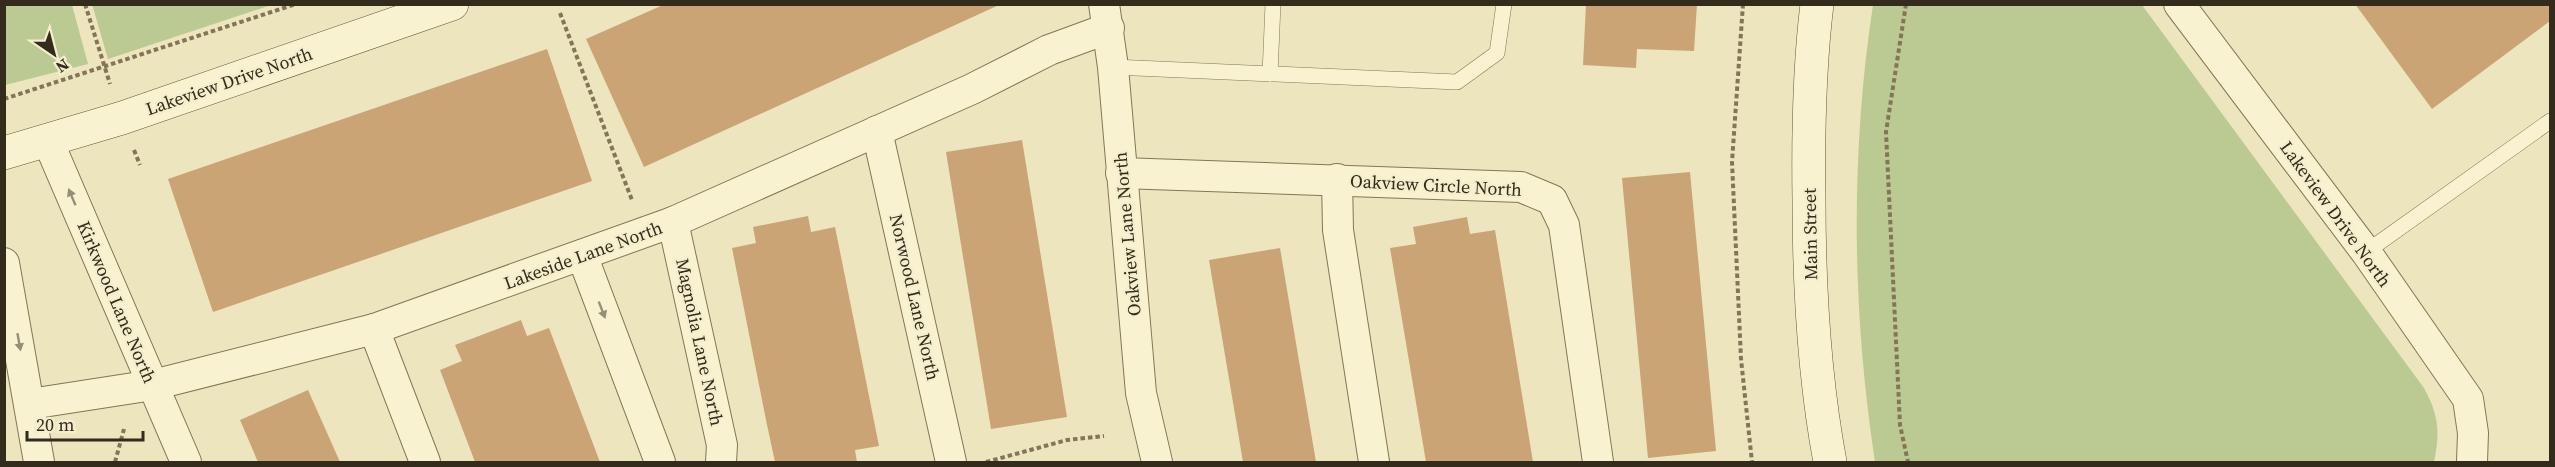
<svg xmlns="http://www.w3.org/2000/svg" width="2555" height="467" font-family="'Source Serif 4',serif">
<rect width="100%" height="100%" fill="#ece5be"/>
<g fill="#bbca92">
<polygon points="5,4 72,5 88,64 5,85"/>
<polygon points="92,4 271,4 271,5 108,59"/>
<path d="M 1873,5 L 2142,5 L 2424,388 C 2439,416 2440,432 2434,462 L 1875,462 C 1852,312 1850,155 1873,5 Z"/>
</g>
<g fill="#caa474">
<polygon points="1586,4 1697,4 1694,51 1637,49 1636,68 1583,65"/>
<polygon points="2355,4 2550,4 2550,21 2432,109"/>
<polygon points="663,5 999,5 644,167 586,39"/>
<polygon points="547,49 592,181 213,312 168,179"/>
<polygon points="1022,140 1067,417 991,429 946,152"/>
<polygon points="1690,172 1716,451 1648,458 1622,178"/>
<polygon points="808,216 811,232 835,227 854,321 879,446 855,450 857,462 775,462 766,420 732,248 756,243 753,227"/>
<polygon points="1467,217 1470,234 1495,230 1533,462 1426,462 1390,248 1416,244 1413,227"/>
<polygon points="1280,248 1316,462 1243,462 1209,260"/>
<polygon points="521,320 527,336 549,328 600,462 475,462 440,370 462,361 455,345"/>
<polygon points="308,390 340,462 258,462 240,420"/>
</g>
<g fill="none" stroke-linecap="round" stroke-linejoin="round">
<g stroke="#847557" stroke-width="16">
<g id="lane">
<polyline points="1113,67 1457,82 1497,53 1504,4"/>
<polyline points="1270,74 1273,4"/>
<polyline points="2366,252 2550,121"/>
</g>
</g>
<g stroke="#847557" stroke-width="32">
<g id="street">
<polyline points="1104,4 1113,67 1141,393 1157,462"/>
<polyline points="2179,4 2366,252 2468,399 2473,433 2472,462"/>
<polyline points="877,131 951,462"/>
<polyline points="48,141 186,462"/>
<polyline points="1121,173 1521,187 1552,200 1564,225 1598,462"/>
<polyline points="1337,179 1338,230 1374,462"/>
<polyline points="673,222 722,445 721,462"/>
<polyline points="582,255 660,462"/>
<polyline points="4,263 39,462"/>
<polyline points="374,329 425,462"/>
<polyline points="30,404 153,385 374,329 673,222 972,89 1049,50 1109,28"/>
</g>
</g>
<g stroke="#65563b" stroke-width="34">
<g id="secondary">
<path d="M 1817,4 C 1809,69 1808,135 1809,200 C 1809,287 1814,376 1830,462"/>
<polyline points="4,153 122,118 452,4"/>
</g>
</g>
<g stroke="#847557" stroke-width="4" stroke-dasharray="4.5 3" stroke-linecap="butt">
<polyline points="85,4 110,84"/>
<polyline points="1743,4 1732,162 1741,359 1752,462"/>
<polyline points="1906,4 1886,132 1900,425 1908,462"/>
<polyline points="560,13 632,200"/>
<polyline points="4,99 296,4"/>
<polyline points="134,150 140,165"/>
<polyline points="115,462 124,429"/>
<polyline points="986,462 1067,440 1104,436"/>
</g>
<use href="#lane" stroke="#f8f2d0" stroke-width="15"/>
<use href="#street" stroke="#f8f2d0" stroke-width="30"/>
<use href="#secondary" stroke="#f8f2d0" stroke-width="33"/>
</g>
<defs><path id="oneway-solid" d="M-6-.8H1V-3.2L6.5 0L1 3.2V.8H-6Z" transform="scale(1.5)"/></defs>
<g fill="#968e76">
<use href="#oneway-solid" transform="translate(72 197) rotate(-113)"/>
<use href="#oneway-solid" transform="translate(602 310) rotate(69)"/>
<use href="#oneway-solid" transform="translate(19 342) rotate(80)"/>
</g>
<g text-anchor="middle" dominant-baseline="central" stroke-width="4.5" stroke-linejoin="round" paint-order="stroke">
<g font-size="18" fill="#332b1c" stroke="#f4eecd">
<text transform="translate(229 81) rotate(-19)">Lakeview Drive North</text>
<text transform="translate(1436 185) rotate(3)">Oakview Circle North</text>
<text transform="translate(2336 214) rotate(54)">Lakeview Drive North</text>
<text transform="translate(1127 234) rotate(-95)">Oakview Lane North</text>
<text transform="translate(1810 234) rotate(-91)">Main Street</text>
<text transform="translate(583 255) rotate(-20)">Lakeside Lane North</text>
<text transform="translate(915 297) rotate(77)">Norwood Lane North</text>
<text transform="translate(117 302) rotate(67)">Kirkwood Lane North</text>
<text transform="translate(700 342) rotate(78)">Magnolia Lane North</text>
</g>
</g>
<rect width="2555" height="467" fill="none" stroke="#332b1c" stroke-width="12"/>
<g transform="translate(54 54) rotate(145)" stroke="#f4eecd" stroke-width="4.5" paint-order="stroke">
<path d="M0-4.5L10 22L0 15L-10 22Z" fill="#332b1c"/>
<text y="-9" font-size="16" font-weight="bold" text-anchor="middle" fill="#332b1c">N</text>
</g>
<path d="M27 431v9h116v-9" fill="none" stroke="#332b1c" stroke-width="3"/>
<text x="36" y="431" font-size="18" fill="#332b1c" stroke="#f4eecd" stroke-width="4.5" paint-order="stroke">20 m</text>
</svg>
